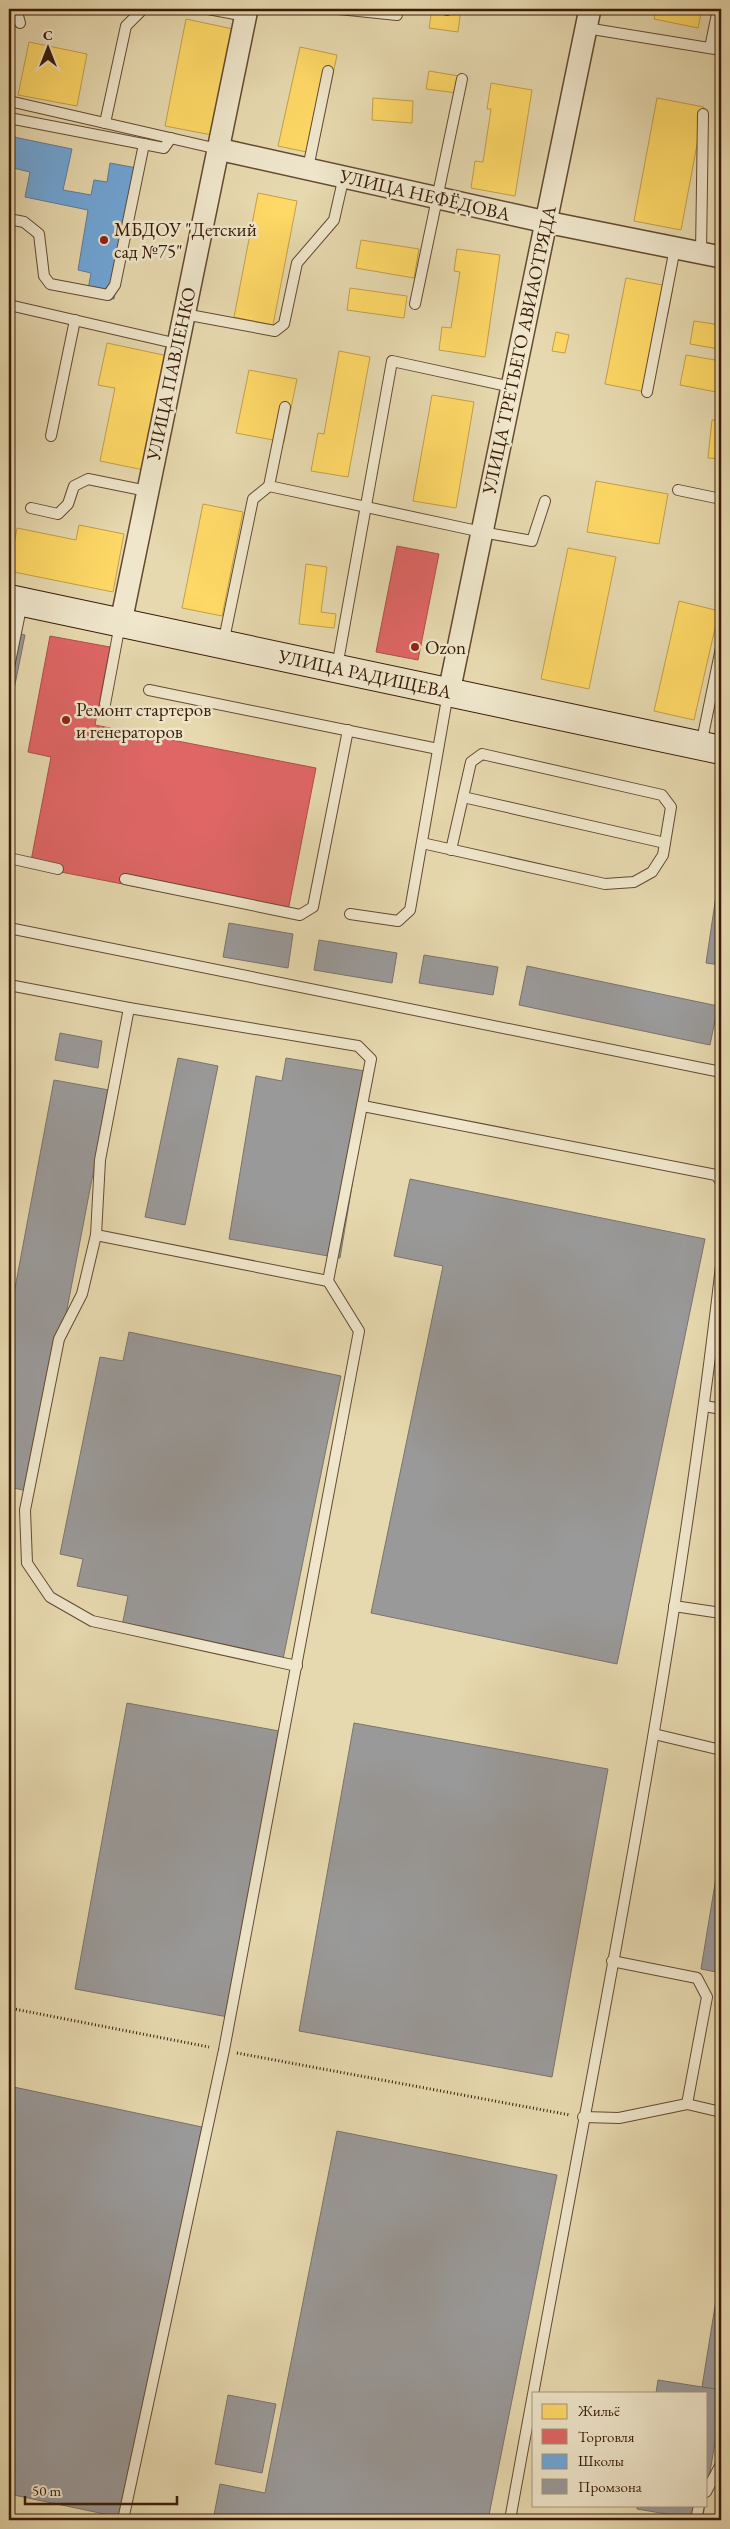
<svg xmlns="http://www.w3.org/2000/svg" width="730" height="2529" font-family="'EB Garamond',serif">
<rect width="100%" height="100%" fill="#e7d9af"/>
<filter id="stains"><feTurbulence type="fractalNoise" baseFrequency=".004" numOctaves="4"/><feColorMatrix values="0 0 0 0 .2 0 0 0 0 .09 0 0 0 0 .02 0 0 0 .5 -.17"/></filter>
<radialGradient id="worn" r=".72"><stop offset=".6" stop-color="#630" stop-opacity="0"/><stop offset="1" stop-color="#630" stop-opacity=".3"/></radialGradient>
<g fill="#ffd966" stroke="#c3a049">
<polygon points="432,9 461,9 458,32 429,28"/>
<polygon points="656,9 702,9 698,28 654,19"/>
<polygon points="186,19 233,29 212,135 165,126"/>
<polygon points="29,42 87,54 77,106 18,95"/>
<polygon points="300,47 337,55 316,154 278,146"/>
<polygon points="429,71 459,76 457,93 426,89"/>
<polygon points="491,83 532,90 515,196 471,188 475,161 483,162 491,109 487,109"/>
<polygon points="373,98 413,101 412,123 372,120"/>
<polygon points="657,98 704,107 681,230 634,221"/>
<polygon points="258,193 297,201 273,325 234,317"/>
<polygon points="361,240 419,249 414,278 356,268"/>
<polygon points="457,249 500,255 485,357 439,350 442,327 451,328 460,272 454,271"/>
<polygon points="626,278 673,287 668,314 660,312 651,393 605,384"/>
<polygon points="350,288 407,296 404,318 347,310"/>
<polygon points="694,321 721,325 719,349 690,344"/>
<polygon points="556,332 569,335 565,353 552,351"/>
<polygon points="107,343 168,356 144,470 100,461 115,388 98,385"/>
<polygon points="339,351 370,357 348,477 311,471 318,433 324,434"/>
<polygon points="686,355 721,361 721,393 680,385"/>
<polygon points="249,370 297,379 284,442 236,433"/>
<polygon points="432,395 474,402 456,508 413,501"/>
<polygon points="712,420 721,421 721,459 708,458"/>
<polygon points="596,481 668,494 659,544 587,532"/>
<polygon points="203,504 243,512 222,616 182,608"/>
<polygon points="79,525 124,534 113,592 9,571 17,528 76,540"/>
<polygon points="568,548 616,557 589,689 541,679"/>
<polygon points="306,564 327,567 321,612 336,614 334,628 299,624"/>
<polygon points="679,601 719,611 694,720 654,711"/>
</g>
<g fill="#e06666" stroke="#ae5049">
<polygon points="397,546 439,554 418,660 376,652"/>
<polygon points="50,636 110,647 95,725 316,768 287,916 30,866 51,757 28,752"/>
</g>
<polygon fill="#6fa8dc" stroke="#5e7e9c" points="9,136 72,149 63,190 91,195 94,180 107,182 110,163 137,168 114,299 87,295 91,273 78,270 88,210 25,197 30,172 9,167"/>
<g fill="#999" stroke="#7c736d">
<polygon points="9,631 25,635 9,714"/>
<polygon points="721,862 721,965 706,963"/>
<polygon points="229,923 293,934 288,968 223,957"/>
<polygon points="319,940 397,953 392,983 314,970"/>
<polygon points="424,955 498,967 493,995 419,983"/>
<polygon points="527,966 718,1006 710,1045 519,1005"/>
<polygon points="60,1033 102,1041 98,1068 55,1060"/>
<polygon points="178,1058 218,1066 185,1225 145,1217"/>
<polygon points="286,1058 371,1072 340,1258 229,1239 256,1076 282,1081"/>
<polygon points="54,1080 109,1090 32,1492 9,1487 9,1320"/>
<polygon points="410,1179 705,1239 617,1664 371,1613 443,1266 394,1256"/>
<polygon points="129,1332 341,1376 283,1659 122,1626 128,1596 77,1586 83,1559 60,1554 100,1357 123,1361"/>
<polygon points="127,1703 279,1731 228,2017 75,1989"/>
<polygon points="354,1723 608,1769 552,2077 299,2031"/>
<polygon points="721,1847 721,1973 701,1969"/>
<polygon points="9,2086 202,2127 119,2517 9,2494"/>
<polygon points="337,2131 557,2175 488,2520 213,2520 220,2484 265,2493"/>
<polygon points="721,2269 721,2390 702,2387"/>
<polygon points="658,2380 721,2390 721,2406 706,2496 706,2393 656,2393"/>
<polygon points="228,2395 276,2404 262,2473 215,2464"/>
<polygon points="637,2505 705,2505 702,2520 637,2509"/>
</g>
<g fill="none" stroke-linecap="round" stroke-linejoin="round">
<g stroke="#644a30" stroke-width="12">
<g id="lane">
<polyline points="16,9 20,23"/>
<polyline points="208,9 246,16"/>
<polyline points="339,9 397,15"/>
<polyline points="447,10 447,9"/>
<polyline points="586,28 721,50"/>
<polyline points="710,48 718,9"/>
<polyline points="9,101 218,149"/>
<polyline points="9,118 164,148 171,138"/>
<polyline points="105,123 126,26 143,9"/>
<polyline points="308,168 328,71"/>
<polyline points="9,219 24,222 39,234 44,276 50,284 108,295 115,285 144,144"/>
<polyline points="701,253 703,114"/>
<polyline points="415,304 462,79"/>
<polyline points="9,305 178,344"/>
<polyline points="184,314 275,331 284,324 297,263 334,220 344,176"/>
<polyline points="647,392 675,248"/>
<polyline points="51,436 75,320"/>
<polyline points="269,486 482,532 532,541 545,501"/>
<polyline points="678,490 721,499"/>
<polyline points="31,508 58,514 68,504 74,486 88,479 147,491"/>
<polyline points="223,644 253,499 269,486 285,407"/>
<polyline points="9,667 22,603"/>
<polyline points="337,667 392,361 512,387"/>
<polyline points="149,690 438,749"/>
<polyline points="105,704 120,624"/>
<polyline points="701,745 721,648"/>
<polyline points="463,797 665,843"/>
<polyline points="422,843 605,884 634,882 652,872 663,855 671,807 662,795 482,754 471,762 451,850"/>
<polyline points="9,858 58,869"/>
<polyline points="125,879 300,915 313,907 348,730"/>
<polyline points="350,914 398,921 410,910 448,693"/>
<polyline points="9,928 721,1072"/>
<polyline points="9,985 129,1008 358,1046 371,1059 328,1281 359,1331 224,2050 123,2520"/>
<polyline points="363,1106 716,1175 721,1182"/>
<polyline points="96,1235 100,1160 129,1008"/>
<polyline points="705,1406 721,1409"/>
<polyline points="674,1606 721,1613"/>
<polyline points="297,1666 92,1621 50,1597 27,1563 25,1510 59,1339 82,1294 96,1235 328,1281"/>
<polyline points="654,1734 721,1750"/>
<polyline points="612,1961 697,1978 707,1997 687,2104"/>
<polyline points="583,2117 619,2118 687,2104 721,2112"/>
<polyline points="706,2492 721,2464"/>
<path d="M 510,2520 C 585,2103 673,1687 721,1266"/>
<polyline points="696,2520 699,2505"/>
</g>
</g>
<g stroke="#644a30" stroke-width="24">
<g id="street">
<polyline points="218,149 546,222 721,257"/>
<polyline points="121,622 247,9"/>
<polyline points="449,692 590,9"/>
</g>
</g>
<g stroke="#381b06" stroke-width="30">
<polyline id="secondary" points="9,599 721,750"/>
</g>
<g stroke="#381b06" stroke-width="3" stroke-dasharray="1 2.5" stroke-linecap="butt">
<polyline points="9,2008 209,2047"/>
<polyline points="237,2053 570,2115"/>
</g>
<use href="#lane" stroke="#efe6cb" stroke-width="10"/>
<use href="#street" stroke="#efe6cb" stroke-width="21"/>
<use href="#secondary" stroke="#efe6cb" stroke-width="28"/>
</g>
<g fill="#8f2418" stroke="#efe6cb" stroke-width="2">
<circle cx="104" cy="240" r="5"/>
<circle cx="415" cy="647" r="5"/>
<circle cx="66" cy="720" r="5"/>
</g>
<g text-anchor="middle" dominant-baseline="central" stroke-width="5" stroke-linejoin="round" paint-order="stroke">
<g font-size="19" fill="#381b06" stroke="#efe6cb">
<text transform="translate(425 195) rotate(13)">УЛИЦА НЕФЁДОВА</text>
<text transform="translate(519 350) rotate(-78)">УЛИЦА ТРЕТЬЕГО АВИАОТРЯДА</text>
<text transform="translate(171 374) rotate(-78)">УЛИЦА ПАВЛЕНКО</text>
<text transform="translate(365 674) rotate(12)">УЛИЦА РАДИЩЕВА</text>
</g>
<g font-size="19" fill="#381b06" stroke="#efe6cb" text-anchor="start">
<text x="114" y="229">МБДОУ "Детский<tspan x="114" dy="22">сад №75"</tspan></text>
<text x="425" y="647">Ozon</text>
<text x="76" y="709">Ремонт стартеров<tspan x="76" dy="22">и генераторов</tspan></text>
</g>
</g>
<rect width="730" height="2529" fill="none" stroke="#e7d9af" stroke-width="30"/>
<rect x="10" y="10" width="710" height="2509" fill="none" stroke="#381b06" stroke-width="2.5"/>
<rect x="15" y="15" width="700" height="2499" fill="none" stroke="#381b06"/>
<rect x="532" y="2392" width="175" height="115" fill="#efe6cb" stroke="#a6957c"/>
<rect x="542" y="2404" width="25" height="15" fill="#ffd966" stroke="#a6957c"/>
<text x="578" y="2416" font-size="15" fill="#381b06">Жильё</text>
<rect x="542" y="2429" width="25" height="15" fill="#e06666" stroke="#a6957c"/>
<text x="578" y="2442" font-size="15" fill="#381b06">Торговля</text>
<rect x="542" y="2454" width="25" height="15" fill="#6fa8dc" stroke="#a6957c"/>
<text x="578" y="2466" font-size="15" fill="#381b06">Школы</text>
<rect x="542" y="2479" width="25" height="15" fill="#999999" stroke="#a6957c"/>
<text x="578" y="2492" font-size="15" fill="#381b06">Промзона</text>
<g transform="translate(48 48)" stroke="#efe6cb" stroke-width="4" paint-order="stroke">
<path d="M0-4L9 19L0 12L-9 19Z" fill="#381b06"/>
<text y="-8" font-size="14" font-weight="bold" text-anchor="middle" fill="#381b06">С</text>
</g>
<path d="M25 2496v8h152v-8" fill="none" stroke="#381b06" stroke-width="2.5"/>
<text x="32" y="2496" font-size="15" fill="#381b06" stroke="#efe6cb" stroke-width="4" paint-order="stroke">50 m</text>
<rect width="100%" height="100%" filter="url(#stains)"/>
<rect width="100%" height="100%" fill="url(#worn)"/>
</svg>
